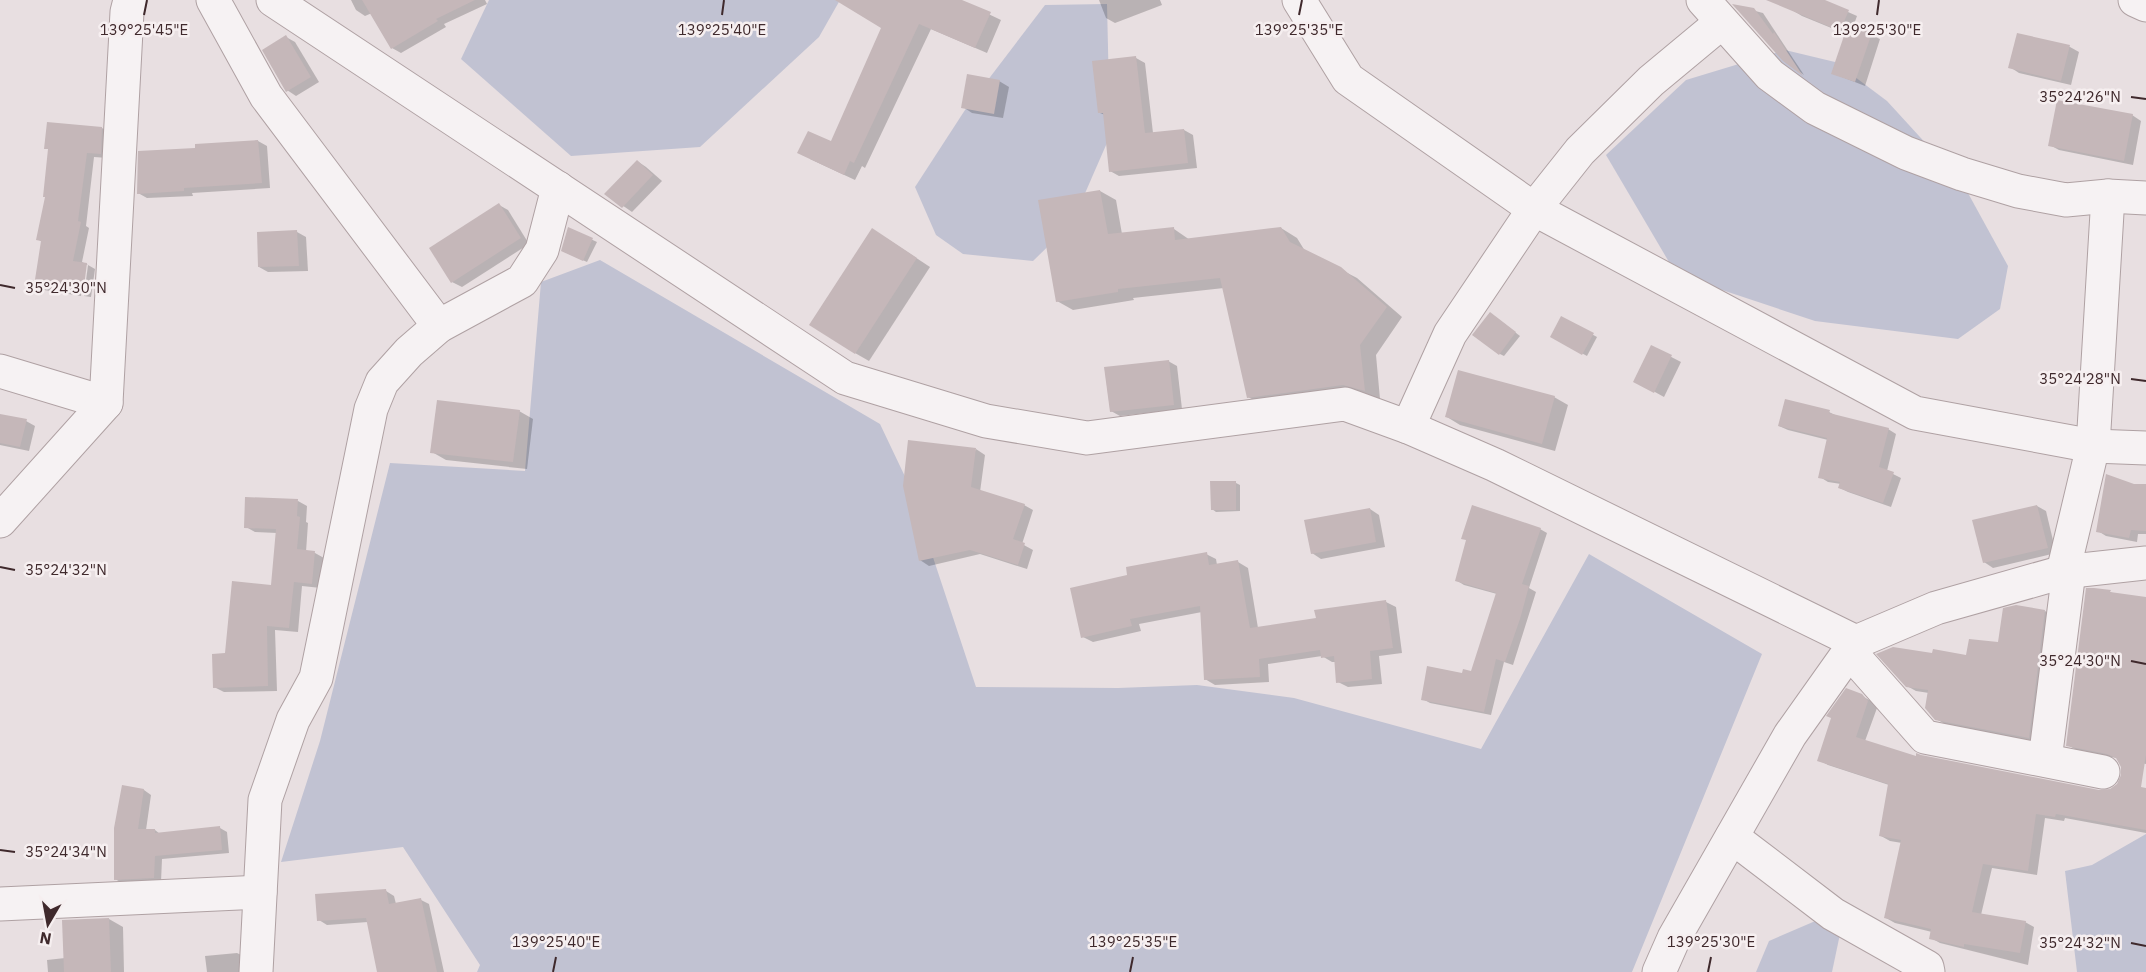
<svg xmlns="http://www.w3.org/2000/svg" width="2146" height="972" font-family="'IBM Plex Sans',sans-serif">
<rect width="100%" height="100%" fill="#e8dfe1"/>
<g fill="#c1c2d2">
<polygon points="489,0 840,0 819,37 700,147 571,156 461,59"/>
<polygon points="1107,4 1110,136 1072,223 1033,261 963,254 936,235 915,187 965,110 1045,5"/>
<polygon points="1785,50 1835,62 1887,101 1963,184 2008,266 2000,309 1958,339 1815,321 1716,288 1669,262 1606,155 1686,80"/>
<polygon points="600,260 880,424 909,485 976,687 1118,688 1197,685 1294,698 1481,749 1589,554 1762,654 1632,972 477,972 480,965 403,847 281,862 320,741 390,463 525,471 541,282"/>
<polygon points="2146,834 2146,972 2077,972 2065,871 2092,865"/>
<polygon points="1820,919 1840,934 1832,972 1756,972 1769,941"/>
</g>
<g fill="#0003">
<polygon points="351,0 485,0 487,4 444,24 446,27 401,53 392,48 372,13 365,16 356,10"/>
<polygon points="841,0 959,0 1001,20 987,53 931,29 865,168 862,166 855,180 810,159 831,143 883,28"/>
<polygon points="1099,0 1160,0 1162,5 1115,23 1106,18"/>
<polygon points="1783,0 1821,0 1857,16 1853,27 1880,39 1865,86 1832,73 1846,34 1802,16 1792,10"/>
<polygon points="1736,6 1763,13 1804,75 1784,60"/>
<polygon points="2018,34 2070,47 2079,52 2071,85 2019,73 2010,67"/>
<polygon points="286,37 295,42 319,82 296,96 287,90"/>
<polygon points="1136,58 1145,63 1153,133 1184,130 1193,135 1197,168 1119,176 1110,171 1105,115 1100,113"/>
<polygon points="999,81 1009,87 1003,118 972,113 963,107"/>
<polygon points="2132,115 2141,121 2133,165 2059,150 2050,145"/>
<polygon points="102,128 110,133 108,158 94,157 86,226 89,228 82,262 88,265 85,265 81,296 44,290 35,286 42,242 38,239 46,197 50,150 46,148"/>
<polygon points="258,141 267,146 270,188 192,193 193,196 147,198 138,193 197,150"/>
<polygon points="637,161 646,167 662,181 632,212 606,194"/>
<polygon points="1100,191 1116,200 1122,234 1174,229 1190,240 1281,228 1297,238 1305,251 1357,278 1402,317 1376,355 1380,399 1360,394 1265,406 1248,397 1224,288 1133,298 1134,300 1073,310 1057,301"/>
<polygon points="499,205 508,210 529,244 462,287 452,282 431,249"/>
<polygon points="569,229 597,242 587,262 567,253"/>
<polygon points="297,232 306,237 308,271 268,272 259,267"/>
<polygon points="886,238 930,267 869,361 855,353"/>
<polygon points="88,265 95,269 91,297 84,296"/>
<polygon points="1494,316 1520,336 1504,356 1500,354"/>
<polygon points="1562,318 1597,337 1587,356 1552,337"/>
<polygon points="1652,347 1681,362 1664,397 1635,381"/>
<polygon points="1168,361 1177,366 1182,409 1120,416 1111,411"/>
<polygon points="1554,397 1568,405 1555,451 1460,425 1447,417"/>
<polygon points="519,411 533,419 527,469 446,460 432,452"/>
<polygon points="1829,412 1839,417 1888,429 1896,434 1887,471 1901,478 1891,507 1848,492 1840,488 1841,484 1828,482 1820,477 1828,440 1788,430 1779,426"/>
<polygon points="0,415 26,421 35,426 29,451 0,445"/>
<polygon points="976,449 985,455 980,492 1024,505 1033,510 1022,544 1033,550 1027,569 980,554 929,566 920,560"/>
<polygon points="1236,483 1240,485 1240,511 1216,512 1212,509"/>
<polygon points="2134,485 2146,485 2146,534 2138,534 2137,542 2106,536 2098,531"/>
<polygon points="298,501 307,506 306,522 308,523 306,552 315,553 324,558 321,588 302,586 298,632 275,630 277,691 224,692 214,687 227,655 272,587 277,533 255,532 246,527"/>
<polygon points="2037,506 2046,511 2056,553 1993,568 1984,562"/>
<polygon points="1370,509 1379,515 1385,547 1321,559 1312,553"/>
<polygon points="1540,529 1547,533 1529,588 1536,592 1513,665 1504,662 1491,715 1430,703 1423,699 1464,675 1472,673 1497,594 1464,585 1456,580"/>
<polygon points="1206,554 1216,559 1217,565 1238,562 1248,568 1258,628 1317,619 1386,602 1396,607 1402,653 1379,656 1382,684 1348,687 1338,682 1336,662 1332,662 1322,656 1268,664 1269,682 1215,685 1205,679 1202,612 1139,624 1141,631 1093,642 1083,637 1129,576"/>
<polygon points="2110,592 2115,594 2146,598 2146,764 2077,750 2067,745"/>
<polygon points="2045,611 2053,616 2037,742 1945,724 1936,719 1929,693 1916,691 1907,686 1933,655 1967,657 1999,644"/>
<polygon points="1862,696 1871,701 1877,708 1865,741 1917,758 2146,805 2146,833 2065,818 2064,821 2045,818 2037,875 1992,868 1981,915 2025,922 2034,927 2028,965 1940,943 1931,938 1932,932 1895,923 1886,918 1902,843 1890,841 1881,836 1889,785 1828,765 1819,760"/>
<polygon points="123,787 144,790 151,795 146,830 155,830 160,834 220,828 227,832 229,853 162,859 161,882 122,883 115,879"/>
<polygon points="386,891 394,896 396,904 421,900 429,904 444,972 379,972 368,922 327,925 319,920"/>
<polygon points="109,919 123,927 124,972 48,972 47,960 65,958"/>
<polygon points="237,953 241,955 242,972 207,972 205,956"/>
</g>
<g fill="#c5b7b9">
<polygon points="362,0 475,0 436,19 438,21 391,49"/>
<polygon points="835,0 962,0 991,12 975,48 919,24 854,163 850,161 844,175 797,153 808,131 831,141 881,28"/>
<polygon points="1766,0 1825,0 1849,10 1840,31"/>
<polygon points="1732,4 1754,8 1773,34 1774,32 1803,76 1783,61"/>
<polygon points="1848,24 1872,33 1855,82 1831,74"/>
<polygon points="2017,33 2070,45 2061,81 2008,68"/>
<polygon points="286,35 311,77 286,92 262,50"/>
<polygon points="1136,56 1145,133 1184,129 1188,163 1109,172 1103,113 1098,113 1092,61"/>
<polygon points="967,74 1000,80 994,114 961,108"/>
<polygon points="2057,100 2133,114 2124,161 2048,146"/>
<polygon points="47,122 102,127 101,154 87,153 78,221 81,222 73,261 87,263 83,294 34,286 41,241 36,240 45,197 43,197 48,149 44,149"/>
<polygon points="258,140 262,183 184,188 184,191 137,194 138,151 195,148 195,144"/>
<polygon points="637,160 653,175 622,208 604,194"/>
<polygon points="1100,190 1108,234 1174,227 1175,240 1281,227 1290,242 1341,267 1387,307 1360,345 1365,391 1343,385 1247,398 1220,278 1118,289 1118,292 1056,302 1038,200"/>
<polygon points="499,203 521,238 451,283 429,248"/>
<polygon points="568,227 593,238 583,261 561,251"/>
<polygon points="872,228 917,258 855,354 809,325"/>
<polygon points="297,230 299,266 258,267 257,232"/>
<polygon points="1490,312 1516,332 1499,355 1472,335"/>
<polygon points="1561,316 1594,333 1582,355 1550,337"/>
<polygon points="1651,345 1672,355 1654,393 1633,382"/>
<polygon points="1169,360 1174,405 1110,412 1104,367"/>
<polygon points="1458,370 1555,396 1542,444 1445,417"/>
<polygon points="1785,399 1830,410 1829,413 1889,428 1879,467 1894,472 1883,503 1838,488 1840,482 1818,478 1827,438 1778,426"/>
<polygon points="437,400 520,410 513,462 430,453"/>
<polygon points="0,414 27,419 20,447 0,443"/>
<polygon points="908,440 976,448 971,487 1025,504 1013,539 1025,543 1018,565 970,550 919,561 903,486"/>
<polygon points="2106,474 2134,484 2146,484 2146,531 2131,530 2129,538 2096,532"/>
<polygon points="1210,481 1236,481 1236,510 1211,510"/>
<polygon points="245,497 298,499 297,516 300,517 297,549 315,551 312,584 294,582 289,628 267,626 268,686 213,688 212,654 225,653 232,581 271,585 276,529 244,528"/>
<polygon points="1472,505 1541,528 1522,584 1529,586 1520,619 1505,662 1496,659 1484,712 1421,700 1427,666 1462,673 1463,669 1471,671 1496,593 1455,581 1466,540 1461,539"/>
<polygon points="2037,505 2048,548 1983,563 1972,520"/>
<polygon points="1370,508 1376,542 1311,554 1304,520"/>
<polygon points="1207,552 1209,565 1238,560 1250,628 1316,618 1314,610 1386,600 1393,648 1370,651 1372,679 1336,683 1334,656 1321,658 1320,650 1259,659 1260,677 1204,680 1200,606 1130,619 1132,626 1081,638 1070,588 1127,575 1126,567"/>
<polygon points="2086,588 2094,588 2111,590 2110,592 2146,597 2146,755 2141,787 2146,788 2146,830 2056,814 2055,817 2036,814 2028,871 1983,864 1972,912 2026,921 2020,953 1964,944 1964,947 1929,939 1931,929 1884,918 1901,840 1879,836 1888,784 1817,761 1831,718 1826,716 1846,688 1862,694 1868,701 1856,737 1916,756 1916,753 1921,755 2099,790 2110,789 2117,784 2121,775 2121,767 2116,758 2107,754 2066,746"/>
<polygon points="2016,605 2045,610 2029,738 1935,720 1925,708 1928,690 1906,687 1876,654 1893,647 1932,653 1933,649 1966,655 1969,639 1998,642 2003,608"/>
<polygon points="122,785 144,789 138,829 155,829 155,833 220,826 222,850 155,856 154,878 114,880 114,828"/>
<polygon points="386,889 389,904 421,898 437,972 377,972 366,918 317,921 315,894"/>
<polygon points="109,918 111,972 64,972 62,920"/>
</g>
<g fill="none" stroke-linecap="round" stroke-linejoin="round">
<g stroke="#afa1a3" stroke-width="35">
<g id="minor">
<polyline points="213,0 266,96 439,326"/>
<polyline points="273,0 845,378 986,421 1087,438 1345,404 1408,427 1495,465 1856,642 1936,608 2063,572 2146,563"/>
<polyline points="1299,0 1348,79 1534,209 1915,413 2093,446 2146,448"/>
<polyline points="1703,0 1770,75 1815,108 1906,153 1962,174 2018,191 2066,200 2108,196 2146,198"/>
<polyline points="2135,0 2146,5"/>
<polyline points="0,371 106,403"/>
<polyline points="1408,427 1450,334 1534,209 1580,151 1651,81 1722,22"/>
<polyline points="0,521 106,403 127,12 130,0"/>
<polyline points="2063,572 2093,446 2108,196"/>
<polyline points="1849,651 1925,737 2103,772"/>
<polyline points="2045,760 2069,571"/>
<polyline points="1732,837 1833,914 1927,967 1928,972"/>
<polyline points="0,904 260,892"/>
<polyline points="256,972 265,800 293,720 316,678 371,409 382,382 409,352 439,326 522,281 542,250 558,188"/>
<polyline points="1659,972 1674,938 1790,735 1856,642"/>
</g>
</g>
<use href="#minor" stroke="#f6f2f3" stroke-width="33"/>
</g>
<path fill="none" stroke="#3f292c" stroke-width="2" d="M 144,15 L 147,0M 722,15 L 724,0M 1299,15 L 1302,0M 1877,15 L 1879,0M 2131,97 L 2146,99M 0,285 L 15,288M 2131,379 L 2146,381M 0,567 L 15,570M 2131,661 L 2146,664M 0,850 L 15,852M 2131,943 L 2146,946M 553,972 L 556,957M 1130,972 L 1133,957M 1708,972 L 1711,957"/>
<g font-size="15" text-anchor="middle" fill="#3f292c" stroke="#f6eff0" stroke-width="5" stroke-linejoin="round" paint-order="stroke">
<text x="144" y="35">139°25'45"E</text>
<text x="722" y="35">139°25'40"E</text>
<text x="1299" y="35">139°25'35"E</text>
<text x="1877" y="35">139°25'30"E</text>
<text x="2080" y="102">35°24'26"N</text>
<text x="66" y="293">35°24'30"N</text>
<text x="2080" y="384">35°24'28"N</text>
<text x="66" y="575">35°24'32"N</text>
<text x="2080" y="666">35°24'30"N</text>
<text x="66" y="857">35°24'34"N</text>
<text x="556" y="947">139°25'40"E</text>
<text x="1133" y="947">139°25'35"E</text>
<text x="1711" y="947">139°25'30"E</text>
<text x="2080" y="948">35°24'32"N</text>
</g>
<g transform="translate(48 924) rotate(190)" stroke="#f6eff0" stroke-width="4.5" paint-order="stroke">
<path d="M0-4.5L10 22L0 15L-10 22Z" fill="#3f292c"/>
<text y="-9" font-size="16" font-weight="bold" text-anchor="middle" fill="#3f292c">N</text>
</g>
</svg>
